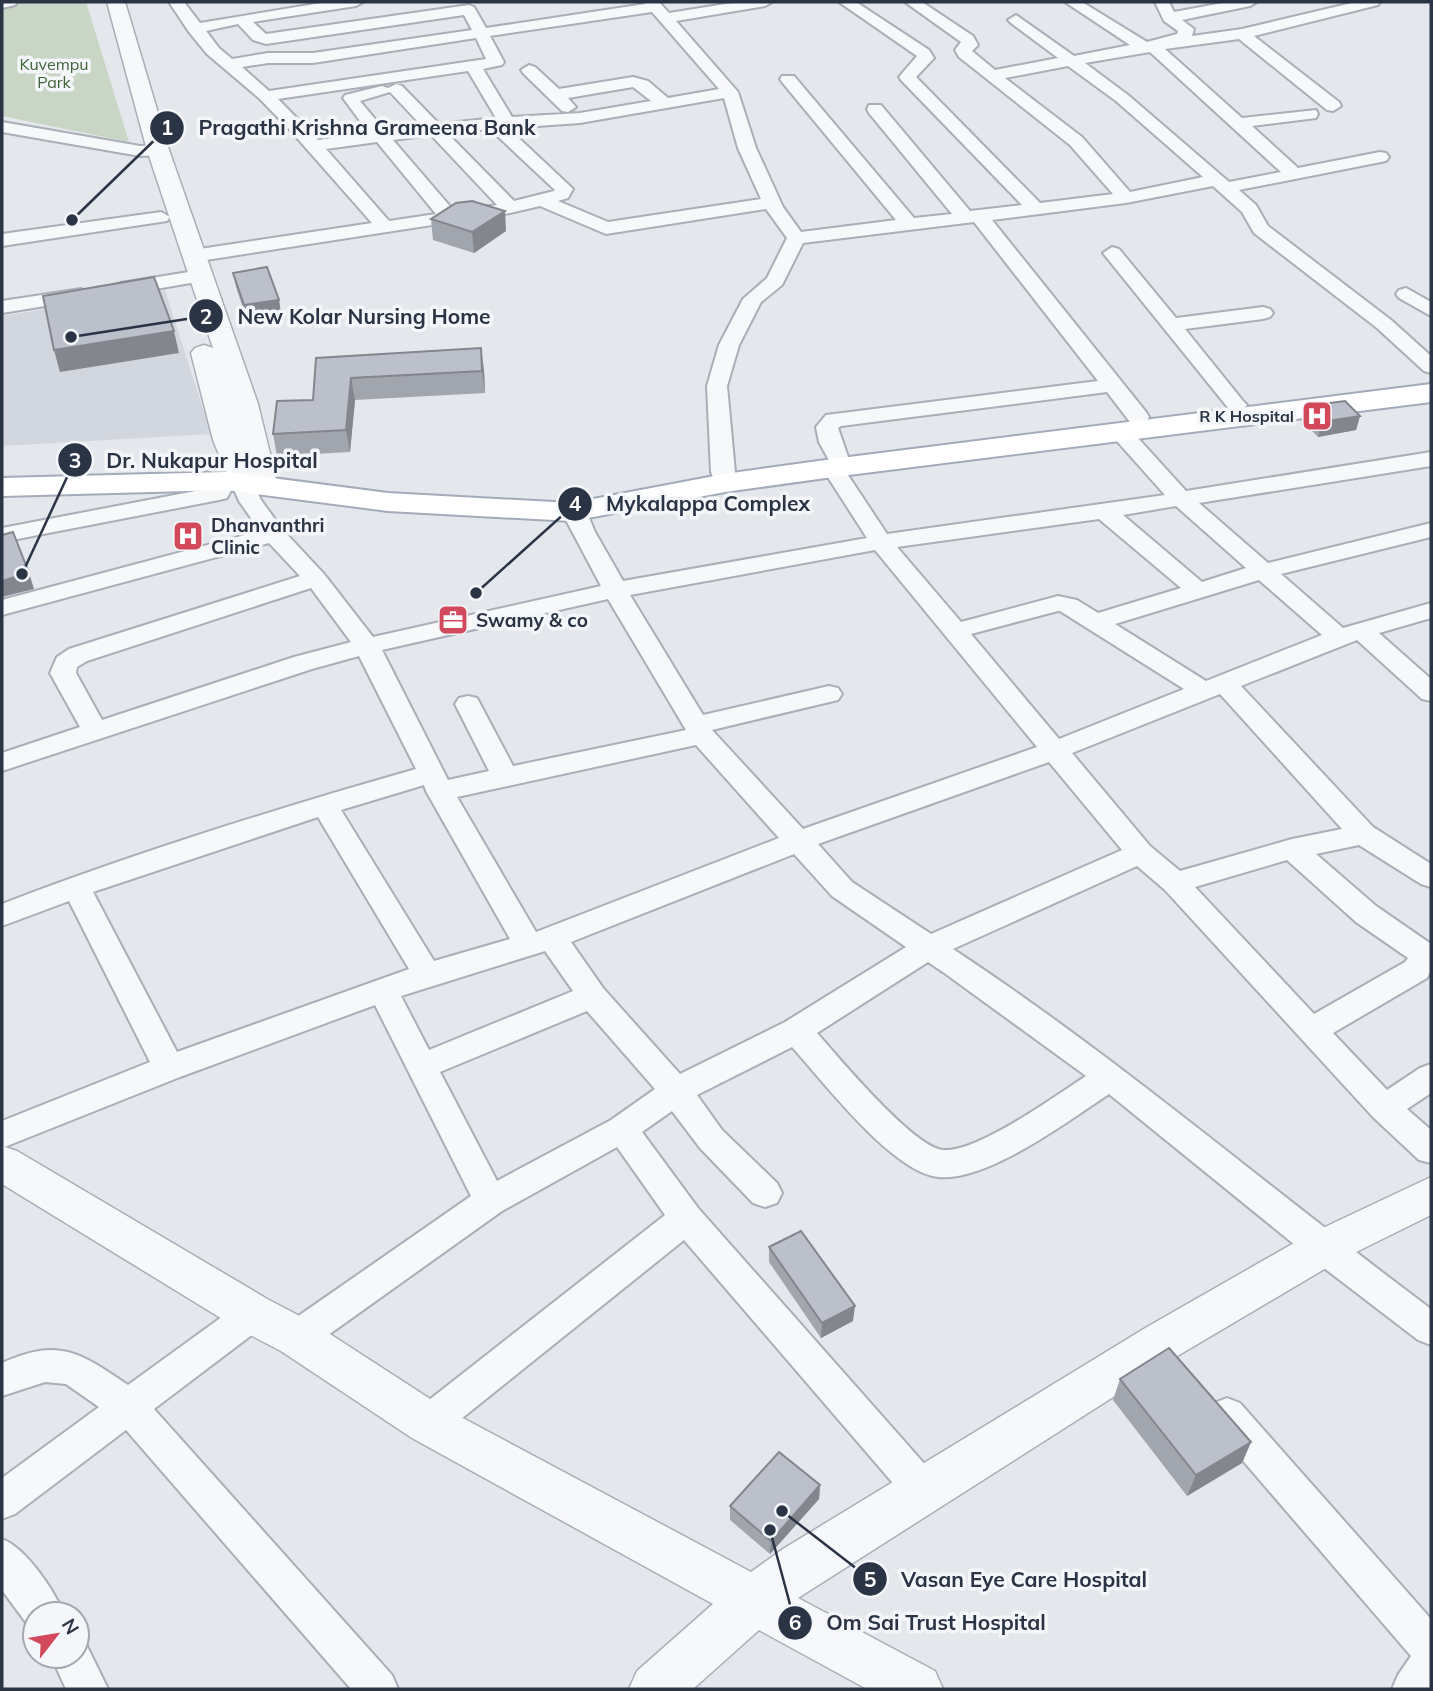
<svg xmlns="http://www.w3.org/2000/svg" width="1433" height="1691" font-family="Mulish,sans-serif">
<rect width="100%" height="100%" fill="#e4e7ec"/>
<polygon fill="#d2d6de" points="165,290 211,434 2,446 2,316"/>
<polygon fill="#c9d6c5" points="2,2 86,2 129,142 2,116"/>
<g fill="none" stroke-linecap="round" stroke-linejoin="round">
<g stroke="#a9aeb7" stroke-width="4">
<g id="minor">
<polygon points="2,2 17,2 15,5 2,8"/>
<path d="M 169,2 L 184,2 L 200,23 L 327,2 L 363,2 L 356,6 L 253,22 L 266,34 L 469,5 L 474,7 L 486,28 L 645,4 L 644,2 L 659,2 L 669,13 L 738,2 L 772,2 L 765,6 L 676,21 L 738,92 L 756,148 L 783,207 L 801,232 L 896,220 L 782,82 L 780,79 L 782,76 L 794,76 L 914,218 L 952,214 L 869,113 L 867,109 L 869,105 L 881,105 L 970,211 L 1022,205 L 901,80 L 899,77 L 917,56 L 839,2 L 856,2 L 929,50 L 934,58 L 916,77 L 1040,203 L 1113,194 L 1070,145 L 959,57 L 955,50 L 961,42 L 905,2 L 922,2 L 973,36 L 978,45 L 972,51 L 995,70 L 1058,58 L 1011,23 L 1008,20 L 1016,15 L 1074,56 L 1130,45 L 1065,2 L 1082,2 L 1147,42 L 1177,34 L 1178,31 L 1164,21 L 1155,2 L 1169,2 L 1174,12 L 1228,2 L 1257,2 L 1250,6 L 1182,20 L 1194,29 L 1192,36 L 1242,29 L 1356,2 L 1380,2 L 1378,5 L 1254,36 L 1339,102 L 1341,106 L 1333,111 L 1327,110 L 1239,39 L 1165,49 L 1242,118 L 1316,110 L 1318,114 L 1316,118 L 1252,126 L 1298,168 L 1380,152 L 1386,153 L 1389,157 L 1386,161 L 1239,190 L 1256,205 L 1268,226 L 1391,320 L 1431,356 L 1431,373 L 1424,371 L 1377,328 L 1254,233 L 1242,212 L 1213,186 L 1126,203 L 992,220 L 1146,412 L 1149,417 L 1146,422 L 1130,422 L 1107,392 L 841,426 L 838,428 L 848,457 L 840,463 L 887,534 L 1165,495 L 1108,431 L 1111,426 L 1127,426 L 1186,491 L 1431,452 L 1431,466 L 1199,503 L 1268,563 L 1431,523 L 1431,537 L 1281,574 L 1343,628 L 1431,603 L 1431,618 L 1379,633 L 1431,679 L 1431,701 L 1422,699 L 1357,640 L 1241,686 L 1373,827 L 1431,864 L 1431,887 L 1421,884 L 1359,845 L 1316,854 L 1376,906 L 1431,944 L 1431,970 L 1427,978 L 1333,1033 L 1387,1090 L 1420,1068 L 1431,1064 L 1431,1093 L 1407,1109 L 1431,1130 L 1431,1163 L 1419,1160 L 1373,1117 L 1165,890 L 1137,866 L 953,949 C 1120,1059 1271,1190 1431,1309 L 1431,1345 L 1418,1340 L 1311,1258 L 1109,1094 C 1068,1121 987,1182 938,1177 C 892,1172 823,1081 792,1047 L 697,1095 L 722,1130 L 777,1183 L 782,1193 L 777,1203 L 765,1207 L 753,1203 L 700,1148 L 672,1111 L 642,1132 L 698,1208 L 936,1477 L 942,1490 L 936,1503 L 923,1508 L 910,1503 L 684,1240 L 441,1435 L 428,1440 L 415,1435 L 410,1423 L 415,1411 L 665,1215 L 617,1147 L 502,1211 L 310,1348 L 297,1353 L 284,1348 L 279,1337 L 284,1326 L 471,1196 L 375,1005 L 180,1077 L 2,1148 L 2,1121 L 150,1062 L 69,901 L 2,926 L 2,904 C 137,852 276,809 416,769 L 359,656 L 312,669 L 2,771 L 2,753 L 80,727 L 50,673 L 57,657 L 69,649 L 300,576 L 269,543 L 2,615 L 2,600 L 260,531 L 239,501 L 233,487 L 227,498 L 219,500 L 2,542 L 2,528 L 211,488 L 218,476 C 226,474 243,476 251,478 L 261,500 L 282,529 L 324,574 L 373,637 L 601,586 L 566,520 L 560,499 L 563,494 L 579,494 L 595,532 L 623,581 L 867,538 L 822,468 L 830,462 L 819,442 L 816,427 L 826,415 L 1098,381 L 974,222 L 803,243 L 782,285 L 761,302 L 739,345 L 727,386 L 736,483 L 733,488 L 717,488 L 711,472 L 707,386 L 719,345 L 743,299 L 767,278 L 787,238 L 766,209 L 606,234 L 540,206 L 510,213 L 193,262 L 186,260 L 184,256 L 186,252 L 193,250 L 372,223 L 290,130 L 260,99 L 207,54 L 189,32 ZM 652,12 L 719,89 L 668,98 L 648,81 L 633,77 L 559,89 L 535,67 L 529,65 L 521,70 L 523,73 L 562,111 L 568,112 L 576,107 L 568,98 L 633,87 L 651,101 L 580,113 L 512,117 L 483,69 L 502,65 L 504,62 L 490,36 ZM 464,15 L 472,30 L 313,53 L 268,53 L 232,59 L 219,48 L 206,31 L 238,24 L 253,40 L 266,44 ZM 476,38 L 486,59 L 269,91 L 242,67 L 268,63 L 313,63 ZM 1150,52 L 1281,172 L 1229,182 L 1128,95 L 1085,63 ZM 1068,66 L 1116,101 L 1203,177 L 1130,192 L 1082,137 L 1005,78 ZM 468,71 L 496,118 L 439,124 L 402,86 L 396,84 L 388,88 L 382,86 L 345,95 L 343,98 L 369,133 L 318,140 L 278,99 ZM 390,92 L 422,126 L 385,131 L 360,101 ZM 724,98 L 738,148 L 761,199 L 608,222 L 558,201 L 568,198 L 573,189 L 508,128 L 580,123 ZM 490,129 L 555,190 L 554,191 L 514,201 L 447,133 ZM 431,135 L 497,205 L 454,211 L 393,140 ZM 377,142 L 436,214 L 389,221 L 326,149 ZM 1176,506 L 1246,568 L 1202,582 L 1123,515 ZM 1099,519 L 1181,588 L 1098,613 L 1077,600 L 1058,596 L 961,622 L 897,547 ZM 875,550 L 1037,747 L 803,829 L 712,730 L 838,700 L 842,694 L 838,688 L 829,686 L 703,715 L 630,595 ZM 1259,580 L 1322,635 L 1206,681 L 1115,624 ZM 311,588 L 351,642 L 294,657 L 102,720 L 76,673 L 77,667 L 87,661 ZM 608,599 L 686,730 L 513,766 L 477,698 L 468,696 L 459,698 L 455,704 L 489,771 L 448,780 L 382,650 ZM 1058,611 L 1060,611 L 1184,689 L 1059,739 L 971,634 ZM 1220,694 L 1342,829 L 1292,839 L 1180,871 L 1150,846 L 1072,753 ZM 696,745 L 779,838 L 536,932 L 457,797 ZM 1049,762 L 1122,850 L 931,934 L 852,882 L 818,844 ZM 424,785 L 426,791 L 510,939 L 434,961 L 341,810 ZM 318,817 L 409,969 L 177,1052 L 93,892 ZM 794,854 L 832,896 L 906,947 L 785,1022 L 680,1074 L 603,988 L 571,942 ZM 1287,860 L 1356,922 L 1408,958 L 1405,962 L 1314,1014 L 1195,887 ZM 545,951 L 573,991 L 429,1050 L 401,996 ZM 928,962 L 943,972 L 1086,1076 C 1055,1096 977,1153 943,1150 C 913,1147 839,1058 817,1033 ZM 587,1011 L 655,1089 L 611,1120 L 497,1181 L 440,1072 Z"/>
<polygon points="2,122 140,146 158,145 167,150 158,155 140,156 2,132"/>
<polygon points="161,212 170,217 167,221 2,246 2,234"/>
<polygon points="1112,247 1119,249 1176,318 1263,307 1270,309 1273,313 1270,317 1263,319 1185,329 1243,401 1247,405 1243,409 1229,409 1103,253"/>
<polygon points="201,270 211,276 208,280 121,295 111,289 121,283"/>
<polygon points="1406,288 1431,302 1431,316 1399,298 1396,294 1399,290"/>
<polygon points="81,289 91,295 88,299 2,313 2,301"/>
<path d="M 253,1298 L 265,1303 L 271,1314 L 265,1325 L 154,1409 L 392,1675 L 398,1689 L 351,1689 L 126,1430 L 15,1514 L 2,1519 L 2,1478 L 99,1407 L 66,1384 L 45,1382 L 2,1396 L 2,1363 C 60,1337 80,1353 128,1385 L 241,1303 Z"/>
<polygon points="1227,1398 1240,1403 1431,1619 1431,1689 1392,1689 1398,1675 1411,1656 1214,1427 1209,1415 1214,1403"/>
<path d="M 2,1539 C 26,1548 54,1590 64,1614 L 35,1614 L 35,1630 L 30,1628 L 2,1590 Z"/>
<polygon points="77,1638 85,1642 108,1689 66,1689 51,1656 77,1656"/>
</g>
</g>
<g stroke="#a9aeb7" stroke-width="3">
<g id="tertiary">
<path d="M 107,2 L 125,2 L 169,150 L 258,404 L 275,474 L 277,484 L 273,490 C 261,493 245,492 233,489 L 213,440 L 191,353 L 195,348 L 204,345 L 213,348 L 147,150 Z"/>
<polygon points="2,1146 17,1151 269,1300 313,1323 444,1408 751,1572 783,1549 1147,1327 1308,1235 1431,1177 1431,1215 1338,1261 1179,1355 798,1598 935,1671 943,1689 867,1689 759,1630 693,1689 629,1689 637,1671 713,1604 412,1438 281,1351 237,1328 2,1184"/>
</g>
</g>
<g stroke="#a3abb8" stroke-width="4">
<polygon id="primary" points="1431,384 1431,402 833,477 725,492 572,521 388,511 226,490 2,496 2,478 226,472 388,493 572,503 725,474 833,459"/>
</g>
<use href="#minor" fill="#f7f8fa" fill-rule="evenodd"/>
<use href="#tertiary" fill="#f7f8fa" fill-rule="evenodd"/>
<use href="#primary" fill="#fff" fill-rule="evenodd"/>
</g>
<g fill="#a1a5ae">
<polygon points="431,219 506,231 474,253 433,240"/>
<polygon points="233,273 279,300 281,314 247,320 236,287"/>
<polygon points="316,358 484,370 485,393 355,400 350,452 277,456 273,434 313,400"/>
<polygon points="1306,406 1360,416 1356,430 1318,437 1302,421"/>
<polygon points="769,1247 853,1321 821,1338 769,1262"/>
<polygon points="1120,1379 1251,1442 1242,1463 1187,1496 1113,1400"/>
<polygon points="820,1485 819,1499 770,1554 730,1520 730,1506"/>
</g>
<g fill="#83868d">
<polygon points="505,211 506,231 474,253 472,232"/>
<polygon points="279,300 281,314 247,320 244,305"/>
<polygon points="174,331 179,353 60,372 54,350"/>
<polygon points="481,348 484,370 485,393 482,371"/>
<polygon points="351,378 355,400 350,452 346,430"/>
<polygon points="1360,416 1356,430 1318,437 1322,422"/>
<polygon points="29,573 34,589 2,597 2,581"/>
<polygon points="855,1306 853,1321 821,1338 822,1323"/>
<polygon points="1251,1442 1242,1463 1187,1496 1196,1475"/>
<polygon points="820,1485 819,1499 770,1554 771,1541"/>
</g>
<g fill="#bbc0ca" stroke="#83868d" stroke-width="2">
<polygon points="472,201 505,211 472,232 431,219 456,203"/>
<polygon points="267,267 279,300 244,305 233,273"/>
<polygon points="154,277 174,331 54,350 43,296"/>
<polygon points="481,348 482,371 351,378 346,430 273,434 277,401 313,400 316,358"/>
<polygon points="1345,401 1360,416 1322,422 1306,406"/>
<polygon points="13,532 29,573 2,581 2,535"/>
<polygon points="801,1231 855,1306 822,1323 769,1247"/>
<polygon points="1169,1348 1251,1442 1196,1475 1120,1379"/>
<polygon points="779,1452 820,1485 771,1541 730,1506"/>
</g>
<defs>
<g id="hospital-square" transform="scale(1.575)"><rect x="-9" y="-9" width="18" height="18" rx="4" fill="#d1495b" stroke="#f4f6f9"/><path d="M-5-5h3v3.5h4V-5h3V5h-3V1.5h-4V5h-3Z" fill="#fff"/></g>
<g id="office-square" transform="scale(1.575)"><rect x="-9" y="-9" width="18" height="18" rx="4" fill="#d1495b" stroke="#f4f6f9"/><path d="M-6-3h4V-5.5h4V-3h4V5H-6ZM-1-4.5V-3h2v-1.5ZM-6 0V1H6V0Z" fill="#fff"/></g>
</defs>
<g fill-rule="evenodd">
<use href="#hospital-square" x="1317" y="416"/>
<use href="#hospital-square" x="188" y="536"/>
<use href="#office-square" x="453" y="620"/>
</g>
<g text-anchor="middle" dominant-baseline="central" stroke-width="7" stroke-linejoin="round" paint-order="stroke">
<g font-size="16" fill="#3f6138" stroke="#f4f6f9">
<text x="54" y="64">Kuvempu<tspan x="54" dy="18">Park</tspan></text>
</g>
<g font-size="16" font-weight="bold" fill="#2b3445" stroke="#f4f6f9" text-anchor="end">
<text x="1294" y="416">R K Hospital</text>
</g>
<g font-size="19" font-weight="bold" fill="#2b3445" stroke="#f4f6f9" text-anchor="start">
<text x="211" y="525">Dhanvanthri<tspan x="211" dy="22">Clinic</tspan></text>
<text x="476" y="620">Swamy &amp; co</text>
</g>
</g>
<path fill="none" stroke="#2b3445" stroke-width="2.5" d="M72 220L167 128M71 337L206 316M22 574L75 460M476 593L575 504M782 1511L870 1579M770 1530L795 1623"/>
<g fill="#2b3445" stroke="#f4f6f9" stroke-width="2.5">
<circle cx="72" cy="220" r="7"/>
<circle cx="71" cy="337" r="7"/>
<circle cx="22" cy="574" r="7"/>
<circle cx="476" cy="593" r="7"/>
<circle cx="782" cy="1511" r="7"/>
<circle cx="770" cy="1530" r="7"/>
<circle cx="167" cy="128" r="18"/>
<circle cx="206" cy="316" r="18"/>
<circle cx="75" cy="460" r="18"/>
<circle cx="575" cy="504" r="18"/>
<circle cx="870" cy="1579" r="18"/>
<circle cx="795" cy="1623" r="18"/>
</g>
<g font-size="21" text-anchor="middle" font-weight="bold" fill="#fff">
<text x="167" y="135">1</text>
<text x="206" y="324">2</text>
<text x="75" y="468">3</text>
<text x="575" y="511">4</text>
<text x="870" y="1587">5</text>
<text x="795" y="1630">6</text>
</g>
<g font-size="21" text-anchor="middle" font-weight="bold" fill="#2b3445" stroke="#f4f6f9" stroke-width="7" stroke-linejoin="round" paint-order="stroke">
<text x="367" y="135">Pragathi Krishna Grameena Bank</text>
<text x="364" y="324">New Kolar Nursing Home</text>
<text x="212" y="468">Dr. Nukapur Hospital</text>
<text x="708" y="511">Mykalappa Complex</text>
<text x="1024" y="1587">Vasan Eye Care Hospital</text>
<text x="936" y="1630">Om Sai Trust Hospital</text>
</g>
<rect width="1433" height="1691" fill="none" stroke="#2b3445" stroke-width="7"/>
<g transform="translate(56 1635) rotate(59)"><circle r="33" fill="#f4f6f9" stroke="#a4a8b1" stroke-width="2"/>
<path d="M0-5L12 26L0 18L-12 26Z" fill="#d1495b"/>
<text y="-10" font-size="19" font-weight="bold" text-anchor="middle" fill="#2b3445">N</text>
</g>
</svg>
